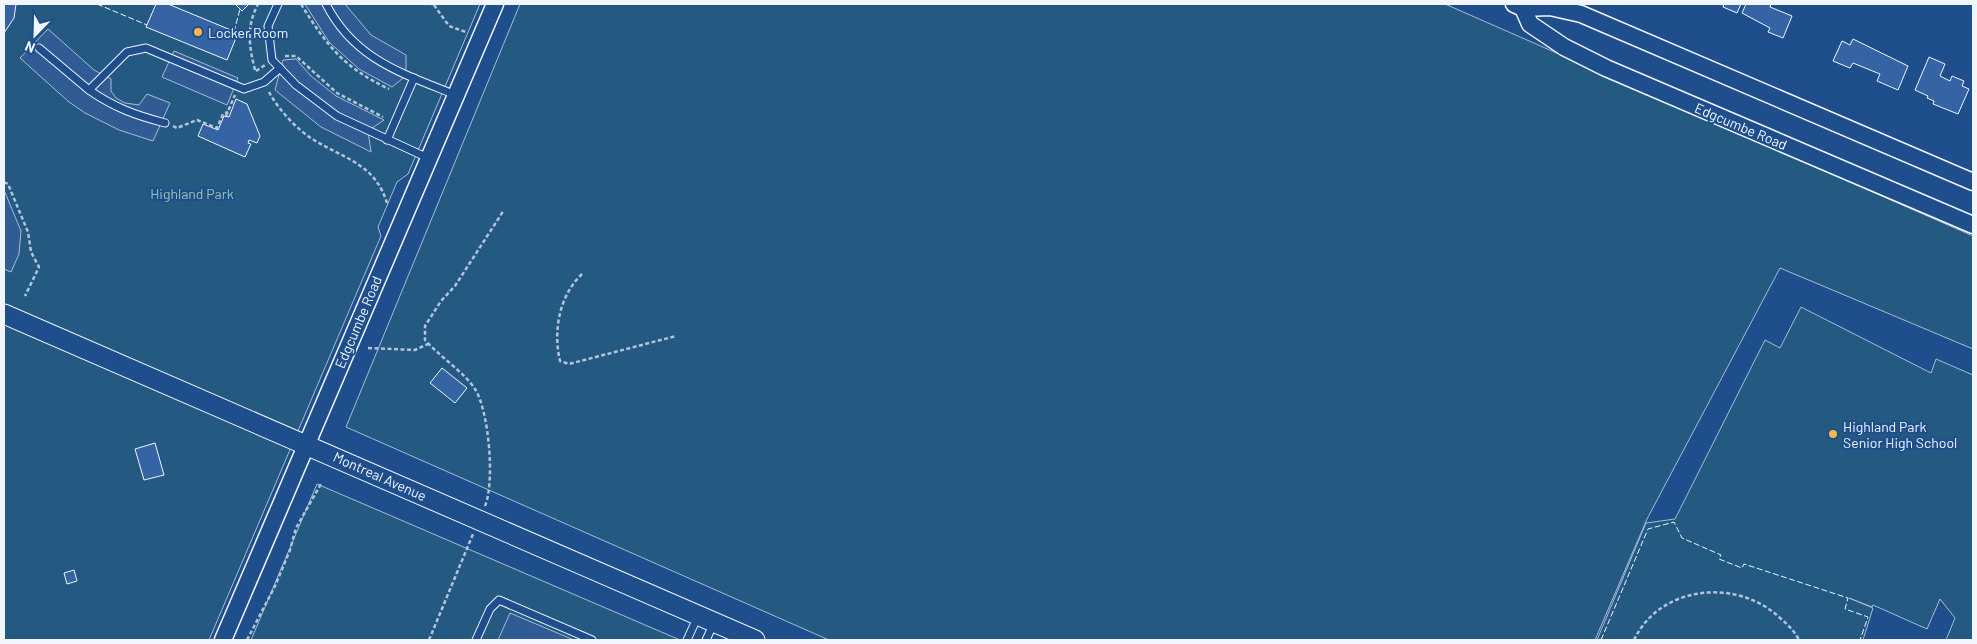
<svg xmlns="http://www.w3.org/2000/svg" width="1977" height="644" font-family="Barlow,sans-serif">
<rect width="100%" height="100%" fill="#1f4e8c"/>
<g fill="#245a82" stroke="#a8bbd7">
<polygon points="4,4 480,4 408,174 397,182 378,227 381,236 209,640 4,640"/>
<polygon points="520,4 1445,4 1973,236 1973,349 1780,268 1647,519 1595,640 829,640 346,427"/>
<polygon points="1801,307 1931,373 1936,359 1973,375 1973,640 1946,640 1955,618 1940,599 1927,629 1873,605 1872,607 1849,598 1873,608 1863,640 1597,640 1646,523 1675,519 1765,340 1780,348"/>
<polygon points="317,484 680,640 251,640"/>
</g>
<g fill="#305b95" stroke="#a8bbd7">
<polygon points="305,4 345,4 371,35 406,55 406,68 402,79 392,87 359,69 329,42"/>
<polygon points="48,29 94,70 111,79 111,91 116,98 125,103 139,105 147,94 170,103 153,141 119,130 85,113 69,102 20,58"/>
<polygon points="174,51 238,78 227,105 162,77"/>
<polygon points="296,59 311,76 336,96 384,120 368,131 371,152 321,127 275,90 283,60"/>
<polygon points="4,190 21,231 19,254 11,272 4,269"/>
<polygon points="510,613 574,640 498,640"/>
</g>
<g fill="#3563a3" stroke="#f2f6ff">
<polygon points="4,4 16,4 14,18 4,33"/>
<polygon points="156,4 168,4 238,33 227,60 146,27"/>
<polygon points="235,4 249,4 242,11"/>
<polygon points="1724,4 1741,4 1737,13 1723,7"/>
<polygon points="1746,4 1771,4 1770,7 1792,16 1783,38 1768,32 1770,28 1742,13"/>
<polygon points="1853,39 1908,66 1898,90 1877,81 1880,74 1853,63 1850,68 1833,61 1842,41 1850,45"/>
<polygon points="1929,57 1945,64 1940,76 1950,81 1952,76 1964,81 1962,86 1969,89 1958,114 1933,104 1934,101 1927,98 1928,96 1915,90"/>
<polygon points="236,99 247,104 260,136 257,143 249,140 248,143 251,144 245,157 198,136 203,124 218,130 224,116 229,117"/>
<polygon points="442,368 467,388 455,403 430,383"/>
<polygon points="155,443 164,475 144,480 135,449"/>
<polygon points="74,570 77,581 67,584 64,573"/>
</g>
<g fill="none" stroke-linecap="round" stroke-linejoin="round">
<g stroke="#f2f6ff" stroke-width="9">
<g id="service">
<polyline points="278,4 268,26 272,60 296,85 337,116 428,158"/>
<path d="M 326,4 C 354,59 401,73 456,95"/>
<polyline points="39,48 89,90 127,52 146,48 244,89 264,82 280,68"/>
<path d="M 89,90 C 115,108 135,115 165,123"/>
<polyline points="387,140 414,78"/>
<polyline points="476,640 490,609 499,600 592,640"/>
<polyline points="687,640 698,616"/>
<polyline points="706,640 714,623"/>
</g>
</g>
<g stroke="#f2f6ff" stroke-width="19">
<g id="tertiary">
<polyline points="1514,4 1523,8 1550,7 1581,14 1973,182"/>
<polyline points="1523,8 1530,24 1564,47 1606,68 1973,225"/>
<polyline points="223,640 495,4"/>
</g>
</g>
<g stroke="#f2f6ff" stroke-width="21">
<polyline id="secondary" points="4,314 755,640"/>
</g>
<g stroke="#b3c4dc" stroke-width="2.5" stroke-dasharray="4 2.5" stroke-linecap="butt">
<path d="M 301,4 C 327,46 343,67 389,89"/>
<polyline points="431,4 436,4"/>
<polyline points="434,5 449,26 466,32"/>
<polyline points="285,56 296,56 337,93 383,117"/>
<path d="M 255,70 C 249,46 246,27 258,4"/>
<polyline points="256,71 265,65"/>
<path d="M 269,92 C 279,110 296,129 314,140 C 345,159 375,164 387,203"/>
<polyline points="226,116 235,95"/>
<polyline points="173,126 177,128 197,120 217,128 223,114 228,112"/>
<polyline points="4,182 8,184 28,232 31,252 39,267 25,296"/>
<path d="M 582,274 C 559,296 553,331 560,361 L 569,364 L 676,336"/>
<polyline points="368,348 415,350 428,344"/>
<path d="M 485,506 C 495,482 489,411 475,389 C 465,373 439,356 425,340 L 425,326 L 441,301 L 455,286 L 504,210"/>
<polyline points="247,640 275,586 290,550 296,528 322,482"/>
<polyline points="429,640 473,534"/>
<path d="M 1634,640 C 1660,585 1737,578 1779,617 C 1787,624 1794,630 1799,640"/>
</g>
<use href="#service" stroke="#1f4e8c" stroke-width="7"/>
<use href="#tertiary" stroke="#1f4e8c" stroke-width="16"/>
<use href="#secondary" stroke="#1f4e8c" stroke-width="19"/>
<g stroke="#f2f6ff" stroke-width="1" stroke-dasharray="6 2.5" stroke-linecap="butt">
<polyline points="97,4 147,25"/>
<polyline points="234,32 240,9"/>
<polyline points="1601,640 1648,529 1674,522 1682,538 1721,555 1719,559 1742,568 1744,564 1848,598 1845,609 1868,617 1860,640"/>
</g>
</g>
<g fill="#ffb74d" stroke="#1f4e8c" stroke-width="2">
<circle cx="198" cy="32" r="5"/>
<circle cx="1833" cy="434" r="5"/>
</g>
<g text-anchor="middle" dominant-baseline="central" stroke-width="4" stroke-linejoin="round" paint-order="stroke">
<g font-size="14" fill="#f2f6ff" stroke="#1f4e8c" text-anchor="start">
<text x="208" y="32">Locker Room</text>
<text x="1843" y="426">Highland Park<tspan x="1843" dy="16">Senior High School</tspan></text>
</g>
<g font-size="14" fill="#f2f6ff" stroke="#1f4e8c">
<text transform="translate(1741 126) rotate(23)">Edgcumbe Road</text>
<text transform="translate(358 322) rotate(-67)">Edgcumbe Road</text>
<text transform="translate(380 476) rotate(24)">Montreal Avenue</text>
</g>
<g font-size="14" fill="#97c8a6" stroke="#1f4e8c">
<text x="192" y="193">Highland Park</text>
</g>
</g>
<rect width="1977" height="644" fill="none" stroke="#f2f6ff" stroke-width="10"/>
<g transform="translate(35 35) rotate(203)" stroke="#1f4e8c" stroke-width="4" paint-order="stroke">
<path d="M0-4L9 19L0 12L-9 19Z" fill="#f2f6ff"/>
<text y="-8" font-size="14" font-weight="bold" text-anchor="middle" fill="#f2f6ff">N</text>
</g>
</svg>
